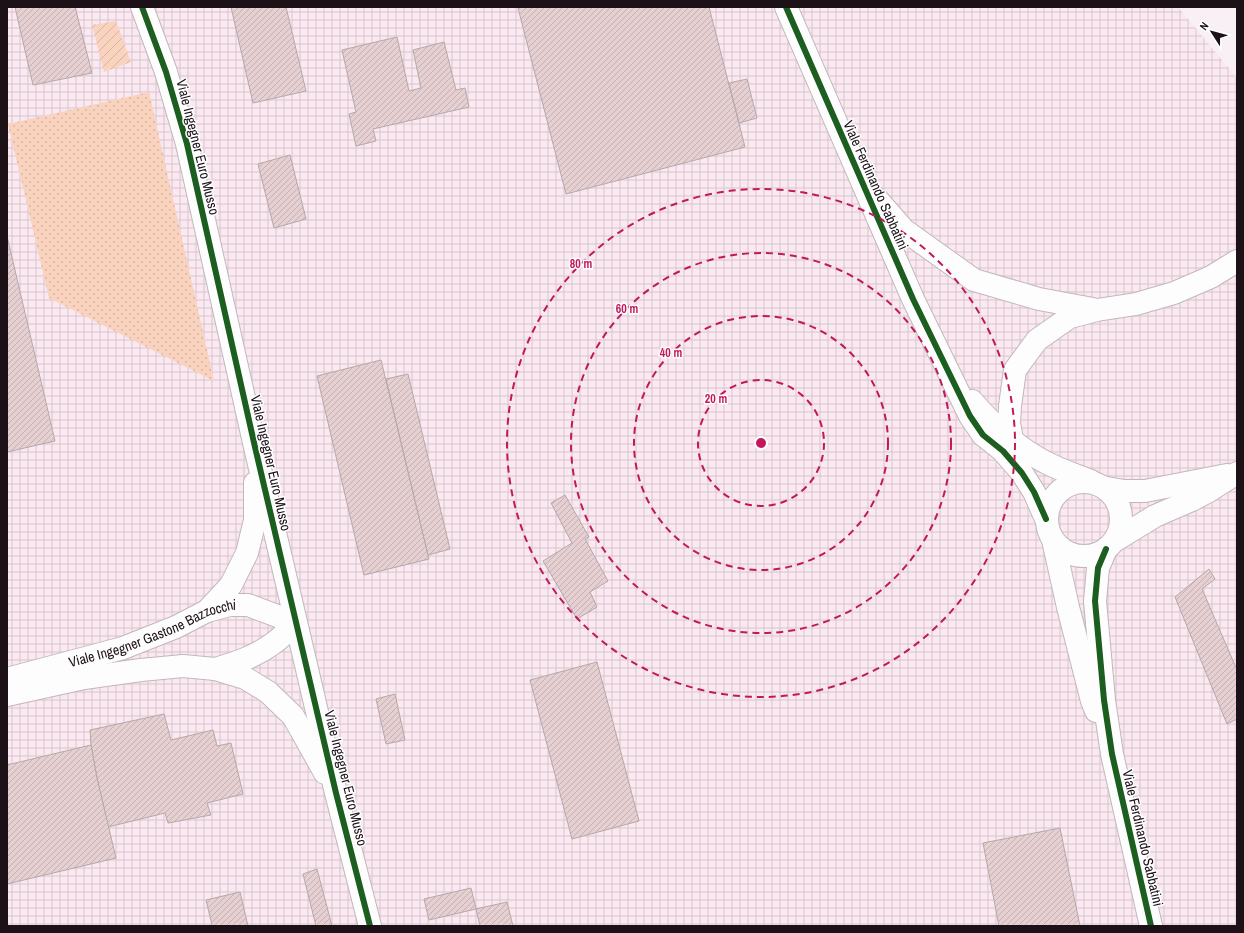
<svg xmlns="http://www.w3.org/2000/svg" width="1244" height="933" font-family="'Archivo Narrow',sans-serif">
<defs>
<pattern id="industrial-grid" width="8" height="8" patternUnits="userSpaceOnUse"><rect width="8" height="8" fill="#fbe8f1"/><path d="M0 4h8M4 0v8" fill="none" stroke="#d7c6ce"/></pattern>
<pattern id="grass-dots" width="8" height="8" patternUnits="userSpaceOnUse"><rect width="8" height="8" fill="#fad3be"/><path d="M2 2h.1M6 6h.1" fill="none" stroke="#d6b4a3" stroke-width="1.8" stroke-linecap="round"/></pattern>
<pattern id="garden-furrows" width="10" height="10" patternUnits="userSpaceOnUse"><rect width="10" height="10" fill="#fad3be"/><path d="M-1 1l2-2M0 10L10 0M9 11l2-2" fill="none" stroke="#d6b4a3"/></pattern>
<pattern id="building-hatch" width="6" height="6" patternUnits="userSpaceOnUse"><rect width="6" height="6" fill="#e6cfd1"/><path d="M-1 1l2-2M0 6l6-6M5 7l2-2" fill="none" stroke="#c5b1b3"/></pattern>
</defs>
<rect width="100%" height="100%" fill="#f8f0f4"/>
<polygon fill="url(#industrial-grid)" points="7,7 1178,7 1237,78 1237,926 7,926"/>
<polygon fill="url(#grass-dots)" points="149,92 214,381 49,298 8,124"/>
<polygon fill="url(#garden-furrows)" points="116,21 131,62 104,72 92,25"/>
<g fill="url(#building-hatch)" stroke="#b3a8aa">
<polygon points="15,7 75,7 92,73 33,85"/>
<polygon points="231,7 286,7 306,91 253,103"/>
<polygon points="522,7 709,7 745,147 566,194 518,8"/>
<polygon points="397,37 409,91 421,88 413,50 444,42 456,90 465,88 469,107 373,129 376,141 356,146 349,114 356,112 342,50"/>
<polygon points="747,79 757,118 739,123 729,83"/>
<polygon points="290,155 306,219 274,228 258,164"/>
<polygon points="7,236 55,441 7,452"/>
<polygon points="381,360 429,559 364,575 317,376"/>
<polygon points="408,374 450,549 428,555 386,379"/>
<polygon points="565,495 589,537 585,539 608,581 590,592 597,607 577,619 543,561 572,543 551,503"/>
<polygon points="1209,569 1215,579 1202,589 1237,670 1237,719 1227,724 1175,597"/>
<polygon points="597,662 639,821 572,839 530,680"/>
<polygon points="395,694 405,740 386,744 376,699"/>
<polygon points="164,714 171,740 213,730 217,746 231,743 243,794 207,803 211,815 168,823 165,813 108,827 97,778 91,745 90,730"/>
<polygon points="91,745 97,778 116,858 7,884 7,765"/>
<polygon points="1060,828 1080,926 999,926 983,843"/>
<polygon points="317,869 332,926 316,926 303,874"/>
<polygon points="471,888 476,909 429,920 424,899"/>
<polygon points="240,892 248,926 208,926 212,925 206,900"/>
<polygon points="507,902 513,926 480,926 476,909"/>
</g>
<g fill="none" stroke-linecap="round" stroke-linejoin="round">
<g stroke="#c2b7bc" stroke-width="24">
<g id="minor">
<polyline points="142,7 166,72 187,144 255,447 336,793 370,926"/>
<polyline points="786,7 913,299 970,416 983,435 1003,451 1022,473 1034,492 1046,519"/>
<polyline points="876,198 904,230 974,280 1039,299 1093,309"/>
<path d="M 972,401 C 992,424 1017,448 1045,462 C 1060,470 1076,475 1091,481"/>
<polyline points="1012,439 1009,423 1010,406 1015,370 1037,340 1070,317 1097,310 1136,304 1174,293 1211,277 1237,261"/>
<circle cx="1084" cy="519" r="37"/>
<polyline points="1107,488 1124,491 1145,491 1227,475"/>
<polyline points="1053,540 1068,607 1092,701 1096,711"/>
<polyline points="1114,541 1155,516 1192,500 1209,491 1237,473"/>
<polyline points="1106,549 1098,568 1095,601 1104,700 1112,754 1151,926"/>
<polyline points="207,611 231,585 247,553 255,520 255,483"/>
<path id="s1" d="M 7,679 L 123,648 L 176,627 L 207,611 L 230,605 L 248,605 L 296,623 C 289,629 283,636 275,642 C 257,656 236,663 215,669"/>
<polyline points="7,695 84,678 141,670 183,666 215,669 245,678 268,692 293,716 325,773"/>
</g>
</g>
<use href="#minor" stroke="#fefdfd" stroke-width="22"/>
<g stroke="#fff" stroke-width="8">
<g id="cycleway">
<polyline points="142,7 166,72 187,144 255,447 336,793 370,926"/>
<polyline points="786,7 913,299 970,416 983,435 1003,451 1022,473 1034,492 1046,519"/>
<polyline points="1106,549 1098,568 1095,601 1104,700 1112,754 1151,926"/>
</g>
</g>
<use href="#cycleway" stroke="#1b5e20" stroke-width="6"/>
</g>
<g fill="none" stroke="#c2185b" stroke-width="2" stroke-dasharray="7 5">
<circle cx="761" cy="443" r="63"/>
<circle cx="761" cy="443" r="127"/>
<circle cx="761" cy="443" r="190"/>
<circle cx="761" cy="443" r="254"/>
</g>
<g text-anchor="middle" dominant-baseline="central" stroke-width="3" stroke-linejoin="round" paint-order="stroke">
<g font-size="14" fill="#1d1118" stroke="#fff">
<text transform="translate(198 147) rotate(76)">Viale Ingegner Euro Musso</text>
<text transform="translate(876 185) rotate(66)">Viale Ferdinando Sabbatini</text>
<text transform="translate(271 463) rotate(77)">Viale Ingegner Euro Musso</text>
<text stroke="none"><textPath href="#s1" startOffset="153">Viale Ingegner Gastone Bazzocchi</textPath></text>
<text transform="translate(346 778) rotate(76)">Viale Ingegner Euro Musso</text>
<text transform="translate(1143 838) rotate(77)">Viale Ferdinando Sabbatini</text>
</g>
</g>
<circle cx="761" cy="443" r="6" fill="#c2185b" stroke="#fff" stroke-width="2"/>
<g font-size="12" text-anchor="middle" font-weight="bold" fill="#c2185b" stroke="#fff" stroke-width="3" stroke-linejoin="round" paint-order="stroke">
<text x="581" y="268">80 m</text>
<text x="627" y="313">60 m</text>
<text x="671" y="357">40 m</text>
<text x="716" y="403">20 m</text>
</g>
<rect width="1244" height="933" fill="none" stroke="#1d1118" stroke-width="16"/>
<g transform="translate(1212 32) rotate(306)" stroke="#ffffff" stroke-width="3" paint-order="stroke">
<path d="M0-3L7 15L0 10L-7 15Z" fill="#1d1118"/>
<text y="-6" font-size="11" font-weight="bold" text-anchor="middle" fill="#1d1118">N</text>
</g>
</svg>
